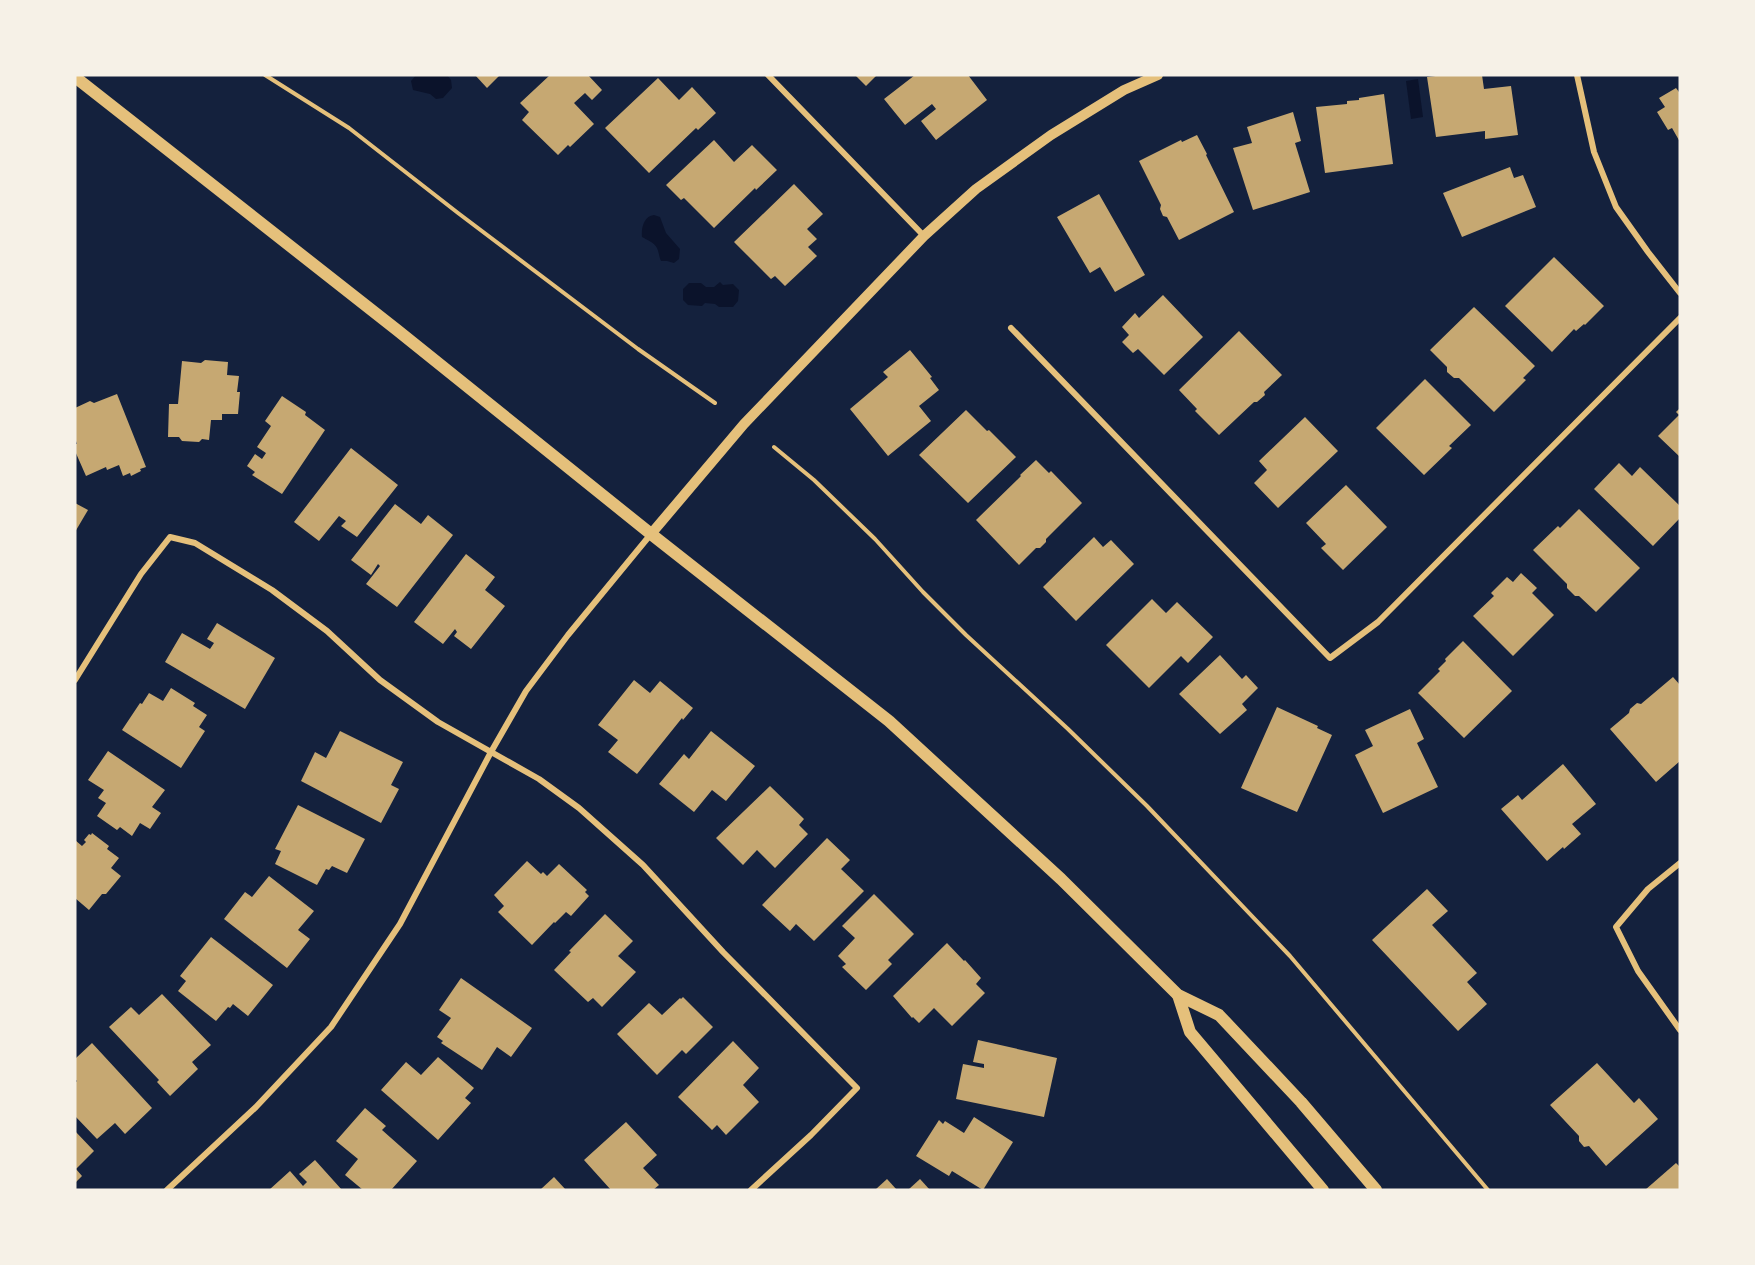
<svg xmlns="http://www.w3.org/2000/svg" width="1755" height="1265" font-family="'Roboto Serif',serif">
<rect width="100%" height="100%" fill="#14213d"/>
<g fill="#0b132b">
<polygon points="416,75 447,75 451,80 452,88 443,98 436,99 430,94 413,90 411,81"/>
<polygon points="1418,79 1423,117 1411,119 1406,81"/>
<path d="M 654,215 L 660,217 L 666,233 L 680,249 L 679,259 L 674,263 L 667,261 L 661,261 C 659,257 659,252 657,248 C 654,242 647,240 642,237 C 641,228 644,216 654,215 Z"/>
<polygon points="720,282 723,285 733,284 739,290 738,301 733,307 719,307 715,304 705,303 702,306 688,305 683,300 683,289 689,283 701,283 706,287 714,287"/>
</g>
<g fill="#c6a872">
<polygon points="475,75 500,75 487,88"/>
<polygon points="550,75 588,75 602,90 592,100 585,93 574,103 594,124 570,147 568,145 558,155 522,120 529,112 520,103"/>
<polygon points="855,75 877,75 866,86"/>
<polygon points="915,75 968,75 987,100 936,140 921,121 936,109 932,104 905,125 884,99"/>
<polygon points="1444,75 1482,75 1484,89 1511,86 1518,135 1485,139 1485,131 1436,137 1427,77"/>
<polygon points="658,78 679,100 692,87 716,113 698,130 696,128 649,173 605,128"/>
<polygon points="1676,88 1679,92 1680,91 1680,142 1672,128 1668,130 1657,112 1665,107 1659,98"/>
<polygon points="1384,94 1393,164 1325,173 1316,107 1347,104 1347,101 1359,100 1359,98"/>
<polygon points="1293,112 1301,141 1295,143 1310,192 1253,210 1233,148 1252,143 1247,127"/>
<polygon points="1197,135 1207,154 1206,155 1234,212 1179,240 1167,217 1163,216 1160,209 1161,205 1139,161 1181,140 1182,142"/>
<polygon points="714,140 734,162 752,145 777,170 756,190 755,188 714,228 684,198 681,200 666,185"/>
<polygon points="1510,167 1514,178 1523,175 1536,207 1462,237 1443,193"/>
<polygon points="794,184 823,214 807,229 817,239 808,247 817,256 785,286 775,276 771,279 734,242"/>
<polygon points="1099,194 1145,275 1115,292 1100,267 1090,273 1057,217"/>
<polygon points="1554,257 1604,306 1585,325 1584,324 1576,331 1574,329 1552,352 1505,306"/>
<polygon points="1163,295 1203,337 1164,375 1138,349 1133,353 1122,342 1129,335 1122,327 1135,313 1139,318"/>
<polygon points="1474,307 1535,366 1523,378 1526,380 1494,412 1459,378 1454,378 1447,372 1447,367 1430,350"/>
<polygon points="1239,331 1282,375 1264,392 1265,395 1257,402 1254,402 1219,435 1195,411 1197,409 1179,390"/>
<polygon points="910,350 932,377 930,378 939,390 919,406 931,421 888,456 850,409 888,377 883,372"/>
<polygon points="205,360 228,362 227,375 239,376 237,392 240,392 238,414 222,414 222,420 211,420 209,440 202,439 199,442 182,441 179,437 168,437 169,404 178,404 182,361 201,363"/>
<polygon points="1425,379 1471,425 1449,446 1452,448 1424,475 1376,428"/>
<polygon points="117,394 146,467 140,469 141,471 131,476 130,473 123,476 119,465 107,470 106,467 86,476 75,451 75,444 77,444 75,438 75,408 90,401 94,403"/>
<polygon points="282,396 306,412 305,415 325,430 282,494 252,475 255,472 247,466 255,454 262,459 266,453 257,447 271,426 265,421"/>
<polygon points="1680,408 1680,457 1658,436 1679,415 1676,412"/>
<polygon points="966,410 987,431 989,430 1016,457 968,503 919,455"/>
<polygon points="1305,417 1338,451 1278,508 1254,483 1267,470 1259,461"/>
<polygon points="351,448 398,485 357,537 341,526 346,521 339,516 319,541 294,522"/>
<polygon points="1036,460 1049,473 1051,471 1082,503 1046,539 1046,542 1040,548 1036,548 1019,565 976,520 1021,476 1020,475"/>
<polygon points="1619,463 1632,476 1640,467 1680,506 1680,518 1653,546 1594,489"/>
<polygon points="1346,485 1387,527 1343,570 1321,548 1326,544 1306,523"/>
<polygon points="75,503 88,510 75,532"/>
<polygon points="395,504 421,524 428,515 453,535 397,607 366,584 380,566 378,564 371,575 351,560"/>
<polygon points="1579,509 1640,568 1596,612 1579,596 1575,596 1567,588 1567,584 1533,550 1558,526 1560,528"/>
<polygon points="1094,537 1103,547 1111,540 1134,564 1076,621 1043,587"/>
<polygon points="466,554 495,577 485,590 505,606 471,649 454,636 457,632 455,629 443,644 414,622"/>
<polygon points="1521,573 1537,588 1532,593 1554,615 1513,656 1473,616 1494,596 1491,593 1507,577 1513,582"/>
<polygon points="1152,599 1166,613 1177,602 1213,637 1188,663 1181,656 1149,688 1106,645"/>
<polygon points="217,623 275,658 245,709 165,662 182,633 210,649 214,643 207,639"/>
<polygon points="1463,641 1512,691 1464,738 1418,693 1440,671 1438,669 1446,661 1445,659"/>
<polygon points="1220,655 1242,679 1246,675 1258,688 1242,704 1247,710 1220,734 1179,694"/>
<polygon points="1673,677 1680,685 1680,761 1656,782 1610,729 1629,713 1630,709 1637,703 1641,704"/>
<polygon points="634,680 650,693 660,681 693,708 683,720 682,718 637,774 608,752 618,740 598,725"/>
<polygon points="171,688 195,703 193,706 207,715 199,727 205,731 181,768 122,730 140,703 142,704 149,693 163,701"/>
<polygon points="1277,707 1318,726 1317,728 1332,735 1297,812 1241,788"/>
<polygon points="1410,709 1424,739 1417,743 1438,787 1383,813 1355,755 1373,746 1365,730"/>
<polygon points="340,731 403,762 391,785 399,789 381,823 301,781 315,752 326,758"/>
<polygon points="711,731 755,766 726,801 712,790 694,812 659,784 684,754 689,759"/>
<polygon points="108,751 165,790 152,807 161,813 150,829 140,823 132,836 120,827 117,830 97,816 106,803 98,798 104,790 88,780"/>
<polygon points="1563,764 1596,804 1572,824 1581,834 1564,849 1563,847 1547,861 1501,809 1518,795 1522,800"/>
<polygon points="770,786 804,819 799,825 808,834 775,868 757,850 743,865 716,838"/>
<polygon points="298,805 365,839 347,873 332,866 329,870 326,869 317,885 275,864 281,851 275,849"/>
<polygon points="92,833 109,846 107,849 119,858 111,868 121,876 106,894 102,894 89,910 75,898 75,840 82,846 86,842 84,840 89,834 91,835"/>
<polygon points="827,838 850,860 841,869 864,891 814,941 796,924 790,931 762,905"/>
<polygon points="527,861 541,874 543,872 547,876 559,864 587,890 585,892 589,896 571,916 566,912 555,923 554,922 532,945 498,912 504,906 494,895"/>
<polygon points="269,876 314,911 298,930 310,939 287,968 224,919 245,892 252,897"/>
<polygon points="1427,889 1448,911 1432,925 1477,973 1467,982 1487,1004 1458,1031 1372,940"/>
<polygon points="874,894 914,934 888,960 892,964 866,990 842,967 846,964 838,956 855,938 842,926"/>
<polygon points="605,914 633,941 618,956 636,972 602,1007 593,998 588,1002 554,970 571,952 569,951"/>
<polygon points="211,937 273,985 248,1016 233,1004 230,1008 228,1007 216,1021 178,991 186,981 180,976"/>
<polygon points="947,943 964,961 965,960 981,978 976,984 985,993 952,1026 934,1008 919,1023 913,1017 912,1018 893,996"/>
<polygon points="461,978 532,1028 511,1057 497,1047 482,1070 441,1043 443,1041 437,1037 451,1018 439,1010"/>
<polygon points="162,994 211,1045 192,1062 198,1069 170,1096 157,1082 159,1080 109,1027 131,1007 139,1015"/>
<polygon points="683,997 713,1027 686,1054 682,1050 657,1075 617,1034 649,1003 662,1015 680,998 681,999"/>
<polygon points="978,1040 1057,1058 1044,1117 956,1099 963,1064 984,1068 984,1064 973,1062"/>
<polygon points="733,1041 759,1068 743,1085 759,1102 726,1135 717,1125 712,1130 678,1097"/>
<polygon points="92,1043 152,1108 125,1134 115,1123 97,1139 75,1116 75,1083 77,1081 75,1079 75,1059"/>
<polygon points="438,1057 474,1088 465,1098 471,1103 438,1140 381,1090 406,1062 421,1075"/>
<polygon points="1597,1063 1634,1103 1639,1098 1658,1119 1606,1166 1589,1146 1584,1147 1579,1141 1579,1136 1550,1105"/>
<polygon points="365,1108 386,1126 382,1130 417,1161 391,1190 363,1190 345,1175 358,1159 336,1141"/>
<polygon points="974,1117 1013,1142 983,1190 952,1171 949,1176 916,1156 939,1120 943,1124 945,1121 964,1133"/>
<polygon points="626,1122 657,1155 643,1168 659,1185 653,1190 611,1190 584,1160"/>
<polygon points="75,1131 94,1151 76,1169 82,1176 75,1183"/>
<polygon points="315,1160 342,1190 269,1190 290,1171 303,1186 307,1182 299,1174"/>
<polygon points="1676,1163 1680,1167 1680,1190 1645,1190"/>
<polygon points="554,1177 566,1190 540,1190"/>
<polygon points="887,1179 897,1190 875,1190"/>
<polygon points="920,1179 930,1190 908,1190"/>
</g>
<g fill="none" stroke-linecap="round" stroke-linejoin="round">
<g stroke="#e5c07b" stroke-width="4">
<polyline points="265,75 349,128 458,213 638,349 715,403"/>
<polyline points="774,447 814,480 875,539 923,592 966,635 1068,729 1147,806 1290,956 1488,1190"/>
</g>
<g stroke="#e5c07b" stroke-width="6">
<polyline points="768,75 924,236"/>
<polyline points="1577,75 1594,152 1616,207 1648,252 1680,293"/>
<polyline points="1011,328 1330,658 1378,622 1680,318"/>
<polyline points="75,680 141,574 170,537 195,543 272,590 327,631 380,680 438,722 539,779 579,808 643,865 723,952 857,1088 811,1135 751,1190"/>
<polyline points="1680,863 1648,889 1616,927 1638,971 1680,1030"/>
<polyline points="167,1190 256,1107 331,1027 400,924 491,752 526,691 568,635 651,534"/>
</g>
<polyline stroke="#e5c07b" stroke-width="10" points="651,534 744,424 924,236 976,189 1051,135 1124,90 1158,75"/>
<g stroke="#e5c07b" stroke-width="12">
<polyline points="75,77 397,330 651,534 889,721 1061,879 1178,995 1219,1015 1301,1102 1376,1190"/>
<polyline points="1178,995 1190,1032 1323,1190"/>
</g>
</g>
<rect width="1755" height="1265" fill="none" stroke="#f6f1e7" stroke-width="153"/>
</svg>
